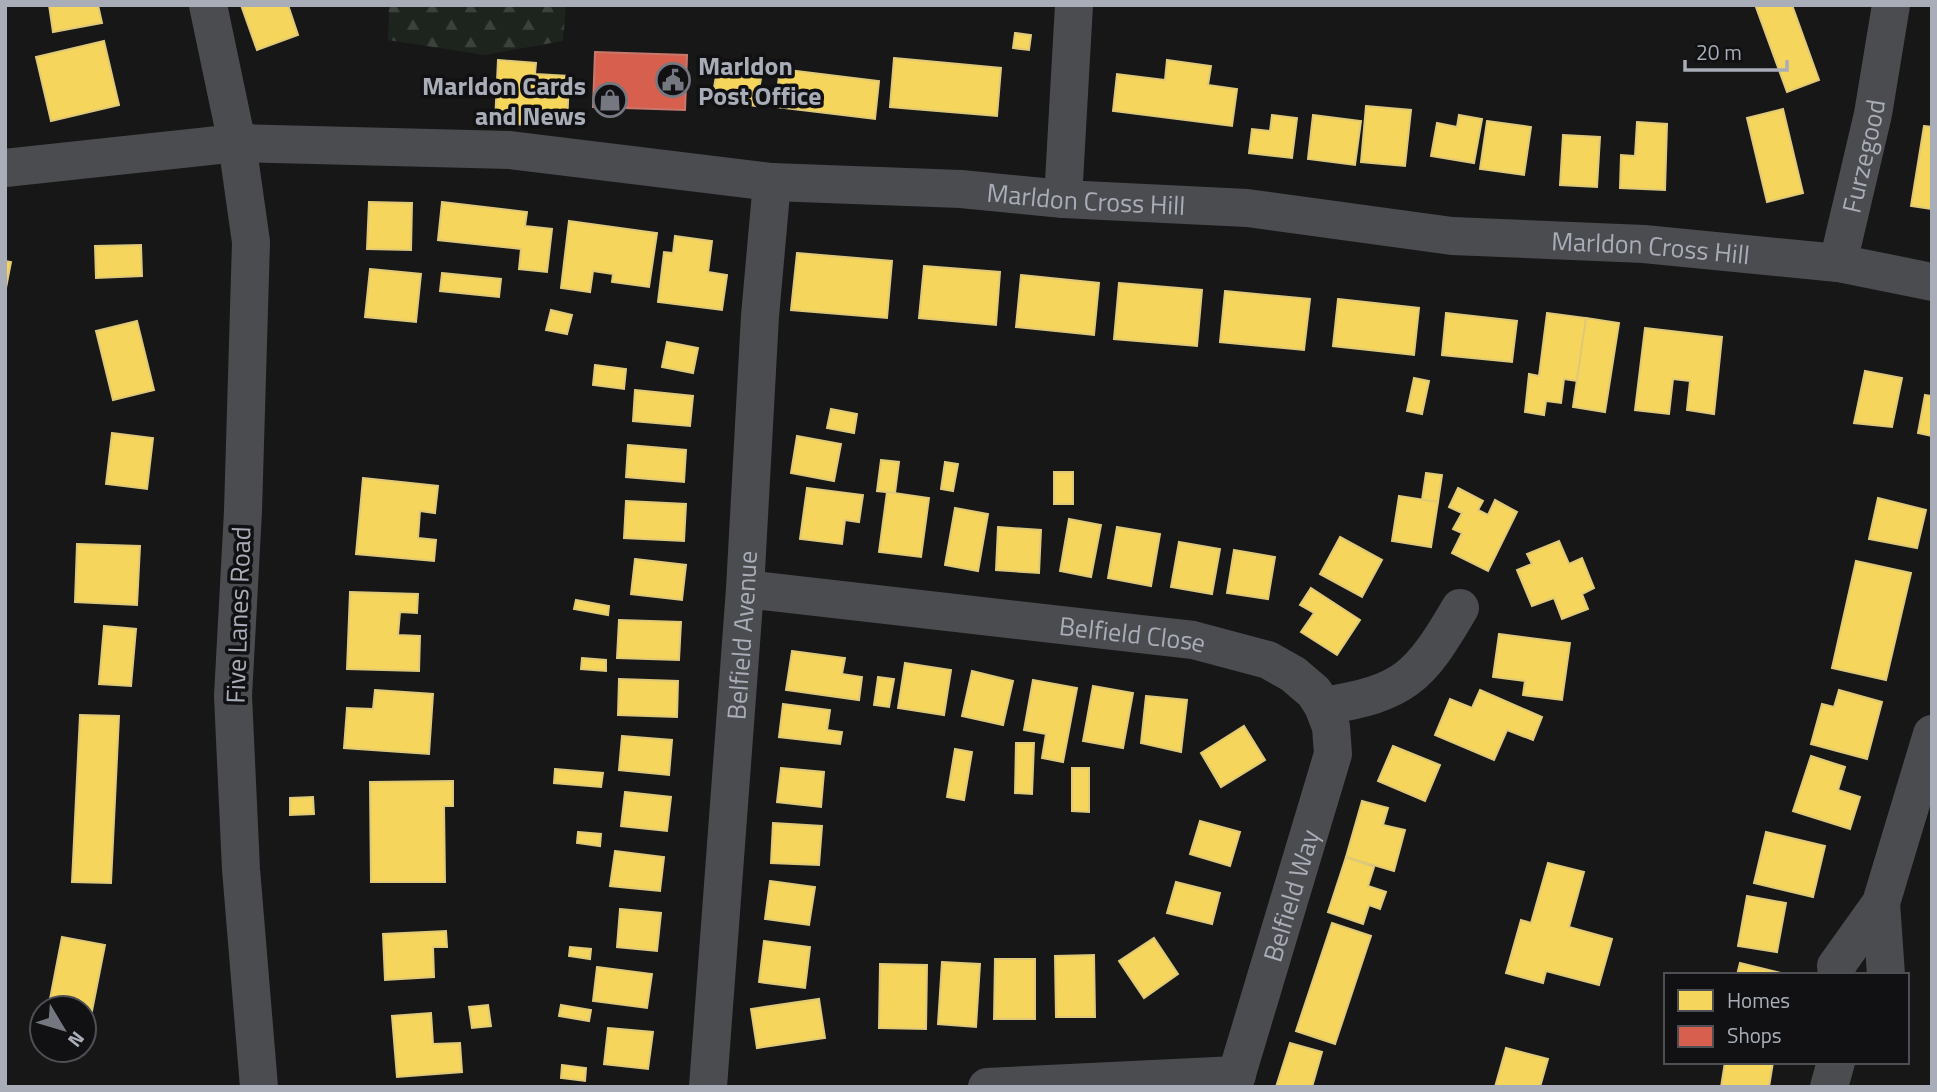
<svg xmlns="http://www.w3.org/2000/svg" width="1937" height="1092" font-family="'Titillium Web',sans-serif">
<defs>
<pattern id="forest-firs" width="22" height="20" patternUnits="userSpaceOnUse" patternTransform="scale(1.75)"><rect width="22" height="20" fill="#1d241e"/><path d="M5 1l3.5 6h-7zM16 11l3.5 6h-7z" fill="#3b413d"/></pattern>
</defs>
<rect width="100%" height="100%" fill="#171717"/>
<polygon fill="url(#forest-firs)" points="389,5 566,5 563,41 485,55 388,40"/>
<g fill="#f6d55c" stroke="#dfc978" stroke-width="2">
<polygon points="49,5 98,5 102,23 53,32"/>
<polygon points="241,5 288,5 298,35 257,50"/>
<polygon points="1762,5 1792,5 1819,80 1787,92 1756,7"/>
<polygon points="1015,33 1031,35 1029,50 1013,48"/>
<polygon points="104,41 119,105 51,121 36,57"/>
<polygon points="894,58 1001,68 997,116 890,107"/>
<polygon points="498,60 536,63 535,74 569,76 567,127 495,123"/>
<polygon points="1167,60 1211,66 1208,85 1237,89 1232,126 1113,111 1117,74 1165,80"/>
<polygon points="718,65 762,73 756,106 712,99"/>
<polygon points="780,69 879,81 875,119 775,107"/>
<polygon points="1366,106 1411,110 1405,166 1361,162"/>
<polygon points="1783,109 1803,193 1767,202 1747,118"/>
<polygon points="1272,115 1297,118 1292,158 1249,153 1252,129 1270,131"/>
<polygon points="1313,115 1361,121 1355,165 1308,159"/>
<polygon points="1459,115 1482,119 1474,163 1431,156 1437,123 1457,127"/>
<polygon points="1487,121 1531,127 1524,175 1480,169"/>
<polygon points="1637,122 1667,124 1665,190 1620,188 1621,155 1635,156"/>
<polygon points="1924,126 1932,127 1932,209 1911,206"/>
<polygon points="1563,135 1600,137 1597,187 1560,185"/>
<polygon points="369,202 412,203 411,250 367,249"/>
<polygon points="442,202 527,212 525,226 552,229 547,272 519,269 521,249 438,240"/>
<polygon points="569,221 657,233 649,287 612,282 613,274 593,271 590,292 561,288"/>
<polygon points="675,236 712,241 708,272 727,275 722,310 658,302 664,252 673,253"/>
<polygon points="141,245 142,276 96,278 95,246"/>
<polygon points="797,253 892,261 887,318 791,310"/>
<polygon points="5,261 11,262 5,293"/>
<polygon points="924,266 1000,272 996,325 919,318"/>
<polygon points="370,269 421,274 416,322 365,317"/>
<polygon points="442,273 501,279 499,297 440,291"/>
<polygon points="1021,275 1099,283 1094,335 1016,327"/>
<polygon points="1119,283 1202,290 1197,346 1114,339"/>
<polygon points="1225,291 1310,299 1304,350 1220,342"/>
<polygon points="1338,299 1419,308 1414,355 1333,346"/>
<polygon points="551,310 572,315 567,334 546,330"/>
<polygon points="1446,313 1517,321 1512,362 1442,355"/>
<polygon points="1547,313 1586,318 1578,381 1564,379 1561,403 1546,401 1544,415 1525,412 1529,374 1539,376"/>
<polygon points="1586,318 1619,323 1605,412 1573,407"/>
<polygon points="137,321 154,390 113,400 96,331"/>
<polygon points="1645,328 1722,337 1714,414 1687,410 1690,381 1673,379 1669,414 1635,410"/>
<polygon points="667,342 698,348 693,373 662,367"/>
<polygon points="595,365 626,369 624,389 593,385"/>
<polygon points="1865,371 1902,378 1892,427 1854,423"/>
<polygon points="1414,378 1429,381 1422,414 1407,411"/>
<polygon points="635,390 693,396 690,426 633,421"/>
<polygon points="1925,395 1932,396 1932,436 1918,433"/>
<polygon points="831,409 857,414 854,433 827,428"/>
<polygon points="112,433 153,438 147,489 106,484"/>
<polygon points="797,436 841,444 834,481 791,473"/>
<polygon points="628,445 686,450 684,482 626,477"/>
<polygon points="881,460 899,462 895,493 877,491"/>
<polygon points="945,462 958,464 953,491 941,489"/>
<rect x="1054" y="472" width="19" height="32"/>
<polygon points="1426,473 1442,475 1438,502 1422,500"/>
<polygon points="363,478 438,486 435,513 420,511 418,538 436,540 434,561 356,554"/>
<polygon points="807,488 863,495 859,522 845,520 842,544 800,539"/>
<polygon points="1458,488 1483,501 1478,510 1488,515 1495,500 1517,512 1488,571 1452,553 1462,533 1453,529 1462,513 1449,507"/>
<polygon points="887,492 929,498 921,557 879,552"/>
<polygon points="1399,496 1438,502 1431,547 1392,541"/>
<polygon points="1878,498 1926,510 1917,548 1869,539"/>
<polygon points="626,501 686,504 684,541 624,538"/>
<polygon points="955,508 988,514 978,571 945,565"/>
<polygon points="1069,519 1101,525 1091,577 1060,571"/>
<polygon points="998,527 1041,530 1039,573 996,570"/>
<polygon points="1117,527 1160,534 1151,586 1108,578"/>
<polygon points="1340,537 1382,560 1362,597 1320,574"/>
<polygon points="1559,541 1569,564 1582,558 1594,588 1582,594 1588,609 1562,619 1554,598 1532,606 1517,570 1532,564 1527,554"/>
<polygon points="1179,542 1220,549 1212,594 1171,587"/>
<polygon points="77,544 140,546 137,605 75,602"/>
<polygon points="1234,550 1275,557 1268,599 1227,593"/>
<polygon points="635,559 686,565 682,600 631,594"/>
<polygon points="1856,561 1911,573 1886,680 1832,668"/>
<polygon points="1311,588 1360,620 1337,655 1301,632 1314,613 1300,605"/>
<polygon points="350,592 418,594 417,613 400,612 398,635 420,636 419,671 347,669"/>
<polygon points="576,600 609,606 608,615 574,609"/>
<polygon points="619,620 681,622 679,660 617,658"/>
<polygon points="104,626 136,629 131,686 99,684"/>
<polygon points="1499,634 1570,643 1562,700 1523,695 1525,681 1493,677"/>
<polygon points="792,651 845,658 842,674 862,677 859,700 786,690"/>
<polygon points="582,658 606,660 606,671 581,669"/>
<polygon points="905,663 951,670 944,715 898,708"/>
<polygon points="972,671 1013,681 1003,725 962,716"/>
<polygon points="878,677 894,679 889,707 874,705"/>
<polygon points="619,679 678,681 677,717 618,715"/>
<polygon points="1033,680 1077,688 1063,762 1042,758 1046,734 1024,730"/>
<polygon points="1093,686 1133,693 1123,748 1083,741"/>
<polygon points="375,690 433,694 429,754 344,748 347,708 373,709"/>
<polygon points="1480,690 1542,717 1533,740 1507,730 1494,760 1435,735 1450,699 1472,708"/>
<polygon points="1839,690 1882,702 1867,759 1811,744 1822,704 1834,707"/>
<polygon points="1146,696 1187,700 1181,752 1141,743"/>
<polygon points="783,704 830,710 827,730 842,732 840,744 779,737"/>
<polygon points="80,715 119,716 111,883 72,882"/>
<polygon points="1244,726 1265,760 1221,787 1201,753"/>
<polygon points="622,736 672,740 669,775 619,770"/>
<polygon points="1016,743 1034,743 1032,794 1015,793"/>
<polygon points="1393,746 1440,765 1425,801 1378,781"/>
<polygon points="955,749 972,752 964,800 947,797"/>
<polygon points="1811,756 1845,767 1838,790 1860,797 1850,829 1793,811"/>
<polygon points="781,768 824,772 821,807 777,802"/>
<polygon points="1072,768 1089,768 1089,812 1072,811"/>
<polygon points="555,769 603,773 601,787 554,783"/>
<polygon points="453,781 453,806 444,806 445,882 371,882 370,782"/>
<polygon points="625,792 671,797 667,831 621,826"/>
<polygon points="313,797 314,814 290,815 290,798"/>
<polygon points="1362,801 1388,808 1383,825 1405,830 1394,871 1346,857"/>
<polygon points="1200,821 1240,832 1230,866 1190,854"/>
<polygon points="773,823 822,826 819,865 771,863"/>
<polygon points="578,832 601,834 600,846 577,843"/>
<polygon points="1766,832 1825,846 1813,897 1754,883"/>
<polygon points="615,851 664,857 660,891 610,886"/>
<polygon points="1346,857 1374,867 1368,886 1386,892 1380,909 1369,905 1363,924 1328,912"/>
<polygon points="1548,863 1584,872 1569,927 1612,939 1599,985 1546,971 1543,983 1506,973 1521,920 1531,923"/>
<polygon points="770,881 815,887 809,925 765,919"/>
<polygon points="1176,882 1220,893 1212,924 1167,913"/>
<polygon points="1747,896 1786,903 1777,952 1738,946"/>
<polygon points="620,909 661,913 657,951 617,947"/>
<polygon points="1332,923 1371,936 1335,1044 1296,1031"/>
<polygon points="446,931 447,947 433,947 434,977 385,980 383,934"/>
<polygon points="62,937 105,945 92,1011 50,999"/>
<polygon points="1154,938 1178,974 1144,998 1119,961"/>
<polygon points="764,941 810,947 805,988 759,982"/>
<polygon points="570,947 591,949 590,959 569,956"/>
<polygon points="1094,955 1095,1017 1056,1017 1055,956"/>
<polygon points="995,959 1035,959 1035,1019 994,1019"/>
<polygon points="942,962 980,964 976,1027 938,1024"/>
<polygon points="1740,963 1789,975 1737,975"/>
<polygon points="880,964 927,965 926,1029 879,1028"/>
<polygon points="597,967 652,974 647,1008 593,1001"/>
<polygon points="819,999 825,1038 757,1048 751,1009"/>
<polygon points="488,1005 491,1026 472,1028 469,1007"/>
<polygon points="561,1005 591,1010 589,1021 559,1016"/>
<polygon points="431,1013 433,1044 460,1043 462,1072 397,1077 392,1016"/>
<polygon points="608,1028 653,1032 648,1069 604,1064"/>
<polygon points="1290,1043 1322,1052 1312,1087 1276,1087"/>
<polygon points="1506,1048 1548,1059 1540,1087 1495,1087"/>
<polygon points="1725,1062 1773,1062 1769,1087 1721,1087"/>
<polygon points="562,1065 586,1068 585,1081 561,1078"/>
</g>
<polygon fill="#d6604d" stroke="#c8776d" stroke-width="2" points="595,52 687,55 685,110 593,107"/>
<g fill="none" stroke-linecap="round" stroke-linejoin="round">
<g stroke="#4b4c50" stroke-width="38">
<polyline points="208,5 237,143 251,242 243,511 233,696 241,869 259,1087"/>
<path id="s1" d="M 5,168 L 237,143 L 510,150 L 772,182 L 961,189 L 1063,199 L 1247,208 L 1452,236 L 1644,244 L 1838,263 L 1932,282"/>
<polyline points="1063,199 1074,5"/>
<path id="s2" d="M 1838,263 L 1873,114 L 1891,5"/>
<path id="s3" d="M 745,589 L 1193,640 L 1268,660 L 1293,674 L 1314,692 L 1323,706 C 1405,693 1419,678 1460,608"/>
<polyline points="1881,903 1886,975"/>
<polyline points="1837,975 1836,966 1881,903 1932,734"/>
<path id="s4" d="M 708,1087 L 745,589 L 760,316 L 772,182"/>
<polyline points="987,1087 1237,1075"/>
<path id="s5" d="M 1233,1087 L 1333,754 L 1331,727 L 1323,706"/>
<polyline points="1829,1087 1836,1062"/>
</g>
</g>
<defs>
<g id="civic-ring" transform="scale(1.75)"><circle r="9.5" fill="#111113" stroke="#757880" stroke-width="1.5"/><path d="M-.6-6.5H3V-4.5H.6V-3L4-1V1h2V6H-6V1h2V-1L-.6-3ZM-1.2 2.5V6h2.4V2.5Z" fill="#757880"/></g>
<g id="shop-ring" transform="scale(1.75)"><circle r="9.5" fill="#111113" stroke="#757880" stroke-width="1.5"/><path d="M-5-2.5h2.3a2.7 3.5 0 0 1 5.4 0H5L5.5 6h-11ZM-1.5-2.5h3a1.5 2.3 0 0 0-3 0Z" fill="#757880"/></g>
</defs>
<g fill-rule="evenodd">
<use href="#civic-ring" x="673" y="80"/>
<use href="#shop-ring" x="610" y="100"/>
</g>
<g text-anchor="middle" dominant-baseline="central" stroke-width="7" stroke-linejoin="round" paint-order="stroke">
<g font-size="26" font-weight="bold" fill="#a8adb8" stroke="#111113" text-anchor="start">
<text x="698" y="65">Marldon<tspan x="698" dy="30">Post Office</tspan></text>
<text x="586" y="85" text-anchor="end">Marldon Cards<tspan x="586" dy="30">and News</tspan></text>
</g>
<g font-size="26" fill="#a8adb8" stroke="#111113">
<text stroke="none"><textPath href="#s2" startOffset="110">Furzegood</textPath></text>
<text stroke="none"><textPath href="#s1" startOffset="1085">Marldon Cross Hill</textPath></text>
<text stroke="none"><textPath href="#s1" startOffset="1652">Marldon Cross Hill</textPath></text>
<text transform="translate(238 615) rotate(-88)">Five Lanes Road</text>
<text stroke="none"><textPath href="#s4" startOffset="453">Belfield Avenue</textPath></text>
<text stroke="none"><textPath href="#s3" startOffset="390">Belfield Close</textPath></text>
<text stroke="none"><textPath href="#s5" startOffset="200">Belfield Way</textPath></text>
</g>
</g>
<rect width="1937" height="1092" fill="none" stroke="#a8adb8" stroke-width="14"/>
<rect x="1664" y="973" width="245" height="91" fill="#111113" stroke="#4d4f55" stroke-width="2"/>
<rect x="1678" y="990" width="35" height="21" fill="#f6d55c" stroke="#4d4f55" stroke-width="2"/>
<text x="1727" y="1008" font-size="21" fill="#a8adb8">Homes</text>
<rect x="1678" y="1026" width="35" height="21" fill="#d6604d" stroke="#4d4f55" stroke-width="2"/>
<text x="1727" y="1043" font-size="21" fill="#a8adb8">Shops</text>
<g transform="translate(63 1029) rotate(128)"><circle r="33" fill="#111113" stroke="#4d4f55" stroke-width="2"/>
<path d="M0-5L12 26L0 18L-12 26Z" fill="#757880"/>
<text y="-10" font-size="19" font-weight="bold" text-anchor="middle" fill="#a8adb8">N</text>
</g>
<path d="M1685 60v10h102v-10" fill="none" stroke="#a8adb8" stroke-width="3.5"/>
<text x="1696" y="60" font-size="21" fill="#a8adb8" stroke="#111113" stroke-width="5" paint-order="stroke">20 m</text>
</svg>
